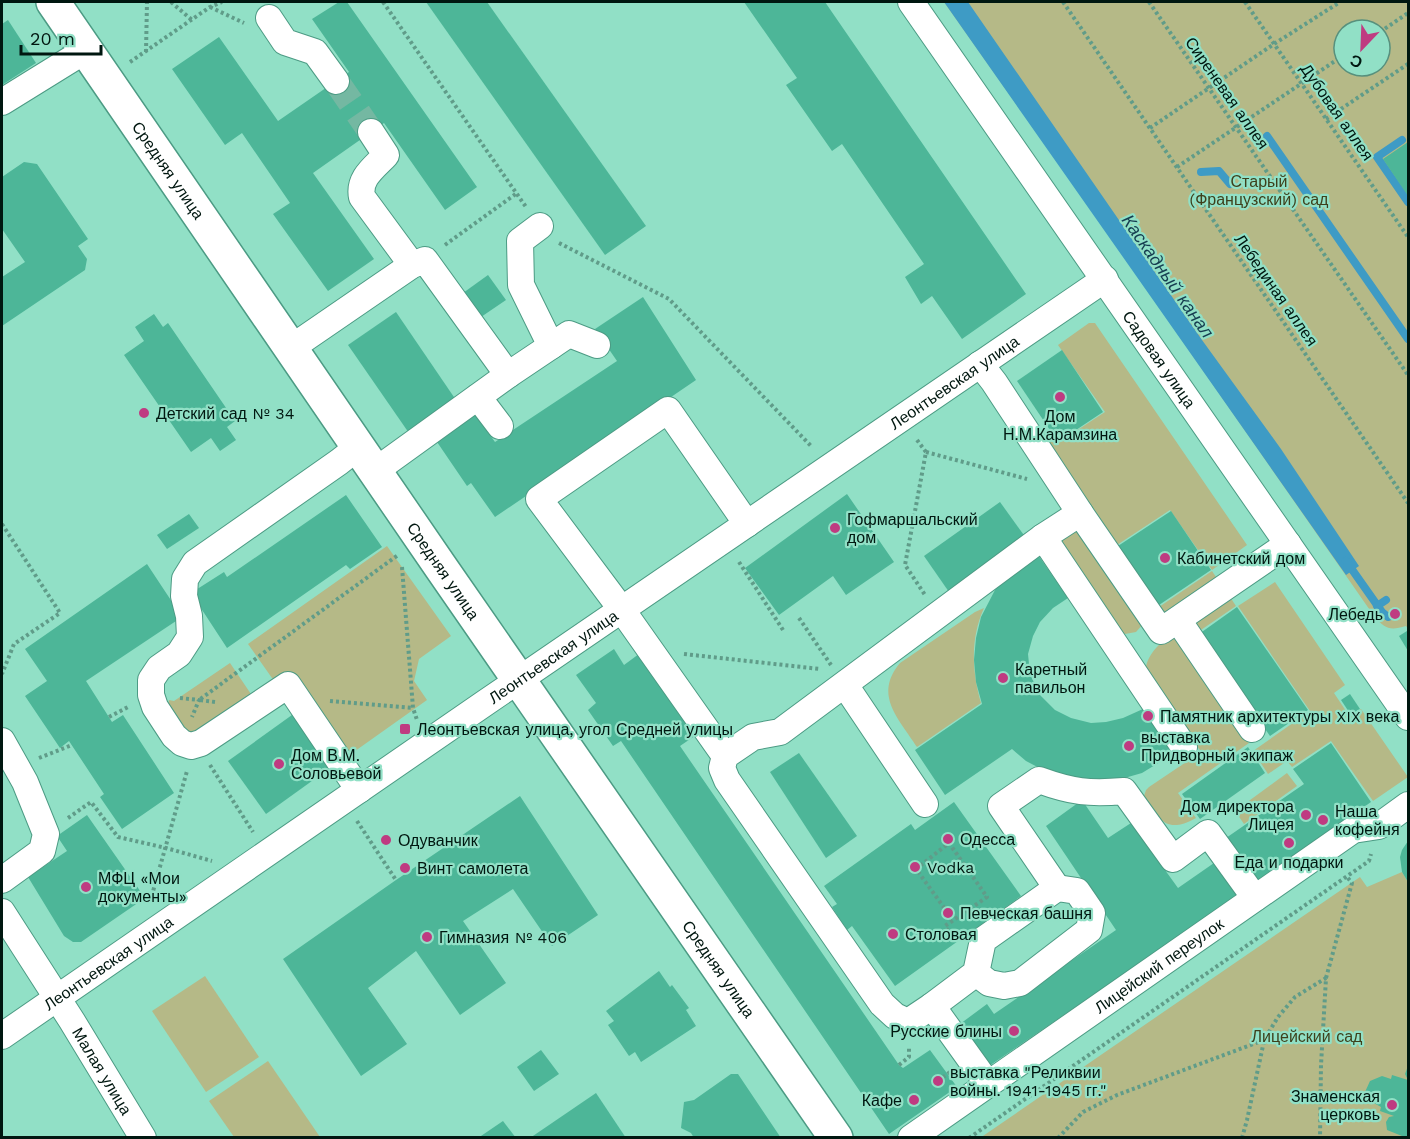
<svg xmlns="http://www.w3.org/2000/svg" width="1410" height="1139" font-family="'Work Sans',sans-serif">
<rect width="100%" height="100%" fill="#91e0c6"/>
<g fill="#b5b987" fill-rule="evenodd">
<path d="M 944,2 L 1408,2 L 1408,629 L 1406,626 C 1390,631 1385,629 1374,616 L 1108,234 ZM 1344,30 L 1380,30 L 1380,66 L 1344,66 Z"/>
<polygon points="1089,323 1095,323 1097,326 1247,545 1212,570 1170,510 1117,545 1039,437 1050,430 1059,442 1105,412 1058,345"/>
<path d="M 1078,530 L 1143,624 L 1136,632 L 1125,634 L 1121,632 L 1062,546 C 1061,537 1070,532 1078,530 Z"/>
<polygon points="387,546 451,636 419,659 414,681 427,700 334,766 248,644"/>
<polygon points="1212,571 1220,583 1165,618 1159,607"/>
<polygon points="1275,582 1345,685 1334,693 1350,717 1361,709 1408,777 1373,801 1331,741 1292,767 1287,761 1268,774 1253,751 1310,711 1238,606"/>
<polygon points="1228,594 1236,606 1198,632 1195,624 1196,619"/>
<path d="M 984,608 C 970,639 972,671 981,703 L 917,747 C 899,719 873,695 900,663 L 975,612 Z"/>
<path d="M 1174,636 L 1182,641 L 1249,743 L 1178,793 L 1196,818 C 1167,834 1161,821 1143,799 L 1146,790 L 1149,787 L 1201,752 L 1146,668 C 1147,655 1162,639 1174,636 Z"/>
<polygon points="230,663 255,700 189,735 168,708 169,700 174,701"/>
<polygon points="1287,773 1297,786 1244,824 1235,811"/>
<polygon points="1402,872 1408,882 1408,1137 980,1138 1360,877 1367,887"/>
<polygon points="205,976 259,1057 206,1092 152,1011"/>
<polygon points="268,1061 320,1137 234,1137 209,1101"/>
</g>
<polygon fill="#3e9bc5" points="944,2 968,2 1202,340 1281,449 1359,566 1346,575"/>
<g fill="none" stroke-linecap="round" stroke-linejoin="round">
<g stroke="#3e9bc5" stroke-width="8">
<polyline points="1267,136 1408,339"/>
<polyline points="1402,140 1377,157 1408,202"/>
<polyline points="1201,172 1219,171 1230,184"/>
<polyline points="1346,561 1382,612 1388,617 1395,614"/>
<polyline points="1377,606 1386,600"/>
</g>
</g>
<g fill="#4db698">
<polygon points="339,2 347,2 477,187 445,210 384,123 313,173 374,259 328,291 273,214 290,203 242,133 225,145 172,69 219,37 278,121 349,72 312,19"/>
<polygon points="426,2 487,2 646,226 605,255"/>
<polygon points="744,2 825,2 1026,294 962,339 932,296 921,304 905,277 924,264 842,144 832,151 786,85 797,78"/>
<polygon points="8,20 36,63 2,85 2,24"/>
<polygon points="1408,142 1408,196 1383,159"/>
<polygon points="24,162 37,164 88,239 78,246 87,259 85,270 2,326 2,277 25,262 2,229 2,177"/>
<polygon points="488,275 506,300 481,317 463,293"/>
<polygon points="643,297 696,380 495,517 471,483 467,486 435,439 473,412 495,442 617,361 595,329"/>
<polygon points="396,312 458,403 411,436 348,345"/>
<polygon points="154,314 163,327 168,323 235,421 227,427 236,440 220,451 211,438 191,452 124,355 144,341 135,327"/>
<polygon points="1062,350 1103,412 1058,442 1017,381"/>
<polygon points="847,494 894,562 846,595 833,576 779,615 745,568"/>
<polygon points="346,495 382,547 350,569 346,565 227,648 191,593 224,572 227,577"/>
<polygon points="1000,502 1026,538 949,592 924,556"/>
<polygon points="1171,511 1211,570 1159,605 1118,546"/>
<polygon points="189,514 199,528 167,549 157,535"/>
<polygon points="1036,552 1068,598 1053,608 1040,622 1033,636 1028,654 1030,674 1040,695 1055,710 1071,718 1091,723 1106,722 1123,718 1143,709 1173,754 1142,773 1121,779 1100,782 1049,773 1026,761 1012,749 945,795 915,750 982,704 976,682 974,660 976,638 981,617 995,590 1002,581"/>
<polygon points="147,564 182,617 86,681 112,722 123,715 174,793 122,829 100,797 104,794 69,741 60,748 25,696 47,681 25,649"/>
<polygon points="1237,607 1308,710 1270,736 1199,634"/>
<polygon points="1407,631 1408,633 1408,651 1399,636"/>
<polygon points="614,649 624,665 643,651 699,733 680,746 899,1065 903,1068 930,1050 957,1087 889,1134 621,741 613,746 588,710 596,703 576,675"/>
<polygon points="1350,694 1360,709 1351,715 1341,700"/>
<polygon points="292,715 330,768 266,814 228,761"/>
<polygon points="1331,743 1371,802 1257,882 1226,838 1304,784 1293,769"/>
<polygon points="1248,747 1265,773 1200,819 1182,794"/>
<polygon points="799,753 857,836 826,858 770,772"/>
<polygon points="520,796 598,915 552,946 513,889 463,921 506,983 460,1015 416,951 368,988 407,1044 361,1076 283,959 396,880"/>
<polygon points="1082,800 1108,838 1131,823 1178,888 1214,863 1238,896 989,1066 960,1024 987,1004 994,1014 1116,930 1046,826"/>
<polygon points="954,802 1021,896 895,986 852,926 847,930 832,907 837,904 824,886 911,824 915,830"/>
<polygon points="87,815 145,898 81,942 73,942 64,936 28,877 67,851 57,836"/>
<polygon points="1408,841 1408,882 1402,872 1400,857 1402,850"/>
<polygon points="659,971 670,987 672,985 689,1008 686,1010 696,1026 641,1062 635,1052 629,1056 608,1025 614,1021 606,1011"/>
<polygon points="541,1050 559,1074 534,1091 517,1067"/>
<polygon points="1408,1066 1408,1138 1407,1138 1387,1130 1386,1122 1389,1117 1394,1116 1380,1111 1381,1107 1372,1102 1365,1092 1370,1081 1382,1076 1391,1079 1392,1075 1408,1080 1405,1074"/>
<polygon points="731,1074 738,1074 781,1138 694,1138 691,1133 681,1128 684,1102 694,1100"/>
<polygon points="596,1093 626,1138 530,1138"/>
<polygon points="503,1121 516,1138 478,1138"/>
</g>
<g fill="none" stroke-linecap="round" stroke-linejoin="round">
<polyline stroke="#74b8a2" stroke-width="26" stroke-dasharray="26 13" stroke-linecap="butt" points="336,81 371,132"/>
<g stroke="#4c9b84" stroke-width="28">
<g id="minor">
<path id="s1" d="M 911,2 L 1408,717"/>
<polyline points="269,18 285,42 315,52 336,81"/>
<polyline points="2,102 86,50"/>
<path d="M 371,132 L 386,155 C 375,167 358,178 362,197 L 412,265"/>
<polyline points="540,226 520,241 521,285 551,346"/>
<polyline points="291,348 412,265 425,260 508,375"/>
<polyline points="980,364 994,382 1080,513 1043,537"/>
<polyline points="478,397 500,426"/>
<polyline points="358,447 339,462 195,563 185,579 184,596 189,616 190,637 179,654 159,668 151,680 151,695 155,707 174,736 182,743 191,746 201,743 288,685 359,790"/>
<polyline points="375,471 508,375 569,334 597,345"/>
<polyline points="1080,513 1161,631 1288,544"/>
<polyline points="1178,620 1252,729"/>
<polyline points="845,685 925,804"/>
<polyline points="2,741 25,782 46,834 42,851 2,880"/>
<polyline points="725,756 622,610 539,499 668,410 747,524"/>
<path d="M 1057,888 L 1001,806 L 1039,780 C 1072,792 1089,794 1124,791 L 1173,859 L 1208,833 L 1255,898"/>
<path id="s2" d="M 2,912 L 72,1021 L 143,1138"/>
<polyline points="932,1006 976,973 983,940 1057,888 1077,891 1092,913 1089,930 1020,983 1004,986 989,983 976,973"/>
<path id="s3" d="M 2,1036 L 485,703 L 1105,279"/>
<polyline points="988,1084 932,1006 908,1022 895,1016 882,1004 727,780 722,768 725,756 753,737 780,732 1043,537 1184,747"/>
<path id="s4" d="M 911,1138 L 1353,830 L 1379,826 L 1408,805"/>
</g>
</g>
<g stroke="#4c9b84" stroke-width="36">
<g id="major">
<path id="s5" d="M 53,2 L 440,566 L 836,1138"/>
</g>
</g>
<g stroke="#609c89" stroke-width="4" stroke-dasharray="3 3" stroke-linecap="butt">
<polyline points="171,2 192,20"/>
<polyline points="383,2 526,207"/>
<polyline points="1063,2 1408,503"/>
<polyline points="1149,2 1408,375"/>
<polyline points="1245,2 1408,237"/>
<polyline points="210,7 244,23"/>
<polyline points="1380,32 1408,13"/>
<polyline points="146,52 147,2"/>
<polyline points="130,62 210,7 222,2"/>
<polyline points="1326,119 1408,64"/>
<polyline points="1150,128 1274,44 1340,2"/>
<polyline points="1177,167 1344,55"/>
<polyline points="559,243 669,299 812,447"/>
<polyline points="445,245 517,193"/>
<polyline points="917,440 926,452 905,565 925,595"/>
<polyline points="926,452 1027,479"/>
<polyline points="2,524 60,613 14,644 2,674"/>
<polyline points="739,562 783,630"/>
<polyline points="402,567 413,708 417,720"/>
<polyline points="799,618 831,665"/>
<polyline points="684,654 820,669"/>
<polyline points="180,698 199,700 192,717"/>
<polyline points="330,701 413,708"/>
<polyline points="215,702 199,700 398,555"/>
<polyline points="109,717 128,707"/>
<polyline points="39,758 72,745"/>
<polyline points="210,765 253,832"/>
<polyline points="68,818 91,802 118,837 166,848 212,861"/>
<polyline points="357,821 396,880"/>
<polyline points="150,902 187,771"/>
<polyline points="948,913 916,869 949,843 987,897 945,926 955,943"/>
<polyline points="1326,978 1352,883 1347,877"/>
<polyline points="899,1065 909,1057 909,1047"/>
<polyline points="938,1081 950,1072"/>
<polyline points="969,1138 1369,861 1371,854"/>
<polyline points="1058,1138 1083,1112 1117,1095 1264,1040 1278,1017 1295,997 1326,978 1321,1065 1320,1138"/>
<polyline points="1242,1138 1247,1120 1264,1041"/>
</g>
<use href="#minor" stroke="#fff" stroke-width="26"/>
<use href="#major" stroke="#fff" stroke-width="33"/>
</g>
<g fill="#bf3b81" stroke="#91e0c6" stroke-width="2">
<circle cx="1060" cy="397" r="6"/>
<circle cx="144" cy="413" r="6"/>
<circle cx="835" cy="528" r="6"/>
<circle cx="1165" cy="558" r="6"/>
<circle cx="1395" cy="614" r="6"/>
<circle cx="1003" cy="678" r="6"/>
<circle cx="1148" cy="716" r="6"/>
<rect x="399" y="723" width="12" height="12" rx="3"/>
<circle cx="1129" cy="746" r="6"/>
<circle cx="279" cy="764" r="6"/>
<circle cx="1306" cy="815" r="6"/>
<circle cx="1323" cy="820" r="6"/>
<circle cx="948" cy="839" r="6"/>
<circle cx="386" cy="840" r="6"/>
<circle cx="1289" cy="843" r="6"/>
<circle cx="915" cy="867" r="6"/>
<circle cx="405" cy="868" r="6"/>
<circle cx="86" cy="887" r="6"/>
<circle cx="948" cy="913" r="6"/>
<circle cx="893" cy="934" r="6"/>
<circle cx="427" cy="937" r="6"/>
<circle cx="1014" cy="1031" r="6"/>
<circle cx="938" cy="1081" r="6"/>
<circle cx="914" cy="1100" r="6"/>
<circle cx="1392" cy="1105" r="6"/>
</g>
<g text-anchor="middle" dominant-baseline="central" stroke-width="4.5" stroke-linejoin="round" paint-order="stroke">
<g font-size="16" fill="#001710" stroke="#91e0c6">
<text transform="translate(1227 93) rotate(55)">Сиреневая аллея</text>
<text transform="translate(1337 112) rotate(55)">Дубовая аллея</text>
<text stroke="none"><textPath href="#s5" startOffset="204">Средняя улица</textPath></text>
<text transform="translate(1276 290) rotate(55)">Лебединая аллея</text>
<text stroke="none"><textPath href="#s1" startOffset="435">Садовая улица</textPath></text>
<text stroke="none"><textPath href="#s3" startOffset="1155">Леонтьевская улица</textPath></text>
<text stroke="none"><textPath href="#s5" startOffset="690">Средняя улица</textPath></text>
<text stroke="none"><textPath href="#s3" startOffset="669">Леонтьевская улица</textPath></text>
<text stroke="none"><textPath href="#s3" startOffset="129">Леонтьевская улица</textPath></text>
<text stroke="none"><textPath href="#s4" startOffset="302">Лицейский переулок</textPath></text>
<text stroke="none"><textPath href="#s5" startOffset="1174">Средняя улица</textPath></text>
<text stroke="none"><textPath href="#s2" startOffset="188">Малая улица</textPath></text>
</g>
<g font-size="16" fill="#3e401c" stroke="#91e0c6">
<text x="1259" y="181">Старый<tspan x="1259" dy="18">(Французский) сад</tspan></text>
<text x="1307" y="1036">Лицейский сад</text>
</g>
<g font-size="16" fill="#001710" stroke="#91e0c6" text-anchor="start">
<text x="156" y="413">Детский сад № 34</text>
<text x="1060" y="416" text-anchor="middle">Дом<tspan x="1060" dy="18">Н.М.Карамзина</tspan></text>
<text x="847" y="519">Гофмаршальский<tspan x="847" dy="18">дом</tspan></text>
<text x="1177" y="558">Кабинетский дом</text>
<text x="1383" y="614" text-anchor="end">Лебедь</text>
<text x="1015" y="669">Каретный<tspan x="1015" dy="18">павильон</tspan></text>
<text x="1160" y="716">Памятник архитектуры XIX века</text>
<text x="417" y="729">Леонтьевская улица, угол Средней улицы</text>
<text x="1141" y="737">выставка<tspan x="1141" dy="18">Придворный экипаж</tspan></text>
<text x="291" y="755">Дом В.М.<tspan x="291" dy="18">Соловьевой</tspan></text>
<text x="1294" y="806" text-anchor="end">Дом директора<tspan x="1294" dy="18">Лицея</tspan></text>
<text x="1335" y="811">Наша<tspan x="1335" dy="18">кофейня</tspan></text>
<text x="960" y="839">Одесса</text>
<text x="398" y="840">Одуванчик</text>
<text x="1289" y="862" text-anchor="middle">Еда и подарки</text>
<text x="927" y="867">Vodka</text>
<text x="417" y="868">Винт самолета</text>
<text x="98" y="878">МФЦ «Мои<tspan x="98" dy="18">документы»</tspan></text>
<text x="960" y="913">Певческая башня</text>
<text x="905" y="934">Столовая</text>
<text x="439" y="937">Гимназия № 406</text>
<text x="1002" y="1031" text-anchor="end">Русские блины</text>
<text x="950" y="1072">выставка "Реликвии<tspan x="950" dy="18">войны. 1941-1945 гг."</tspan></text>
<text x="1380" y="1096" text-anchor="end">Знаменская<tspan x="1380" dy="18">церковь</tspan></text>
<text x="902" y="1100" text-anchor="end">Кафе</text>
</g>
<g font-size="18" font-style="italic" fill="#163d50" stroke="#91e0c6">
<text transform="translate(1168 276) rotate(55)">Каскадный канал</text>
</g>
</g>
<rect width="1410" height="1139" fill="none" stroke="#001710" stroke-width="6"/>
<g transform="translate(1362 48) rotate(203)"><circle r="28" fill="#91e0c6" stroke="#57907d" stroke-width="1.5"/>
<path d="M0-4.5L10 22L0 15L-10 22Z" fill="#bf3b81"/>
<text y="-9" font-size="16" font-weight="bold" text-anchor="middle" fill="#001710">С</text>
</g>
<path d="M21 45v9h80v-9" fill="none" stroke="#001710" stroke-width="3"/>
<text x="30" y="45" font-size="18" fill="#001710" stroke="#91e0c6" stroke-width="4.5" paint-order="stroke">20 m</text>
</svg>
